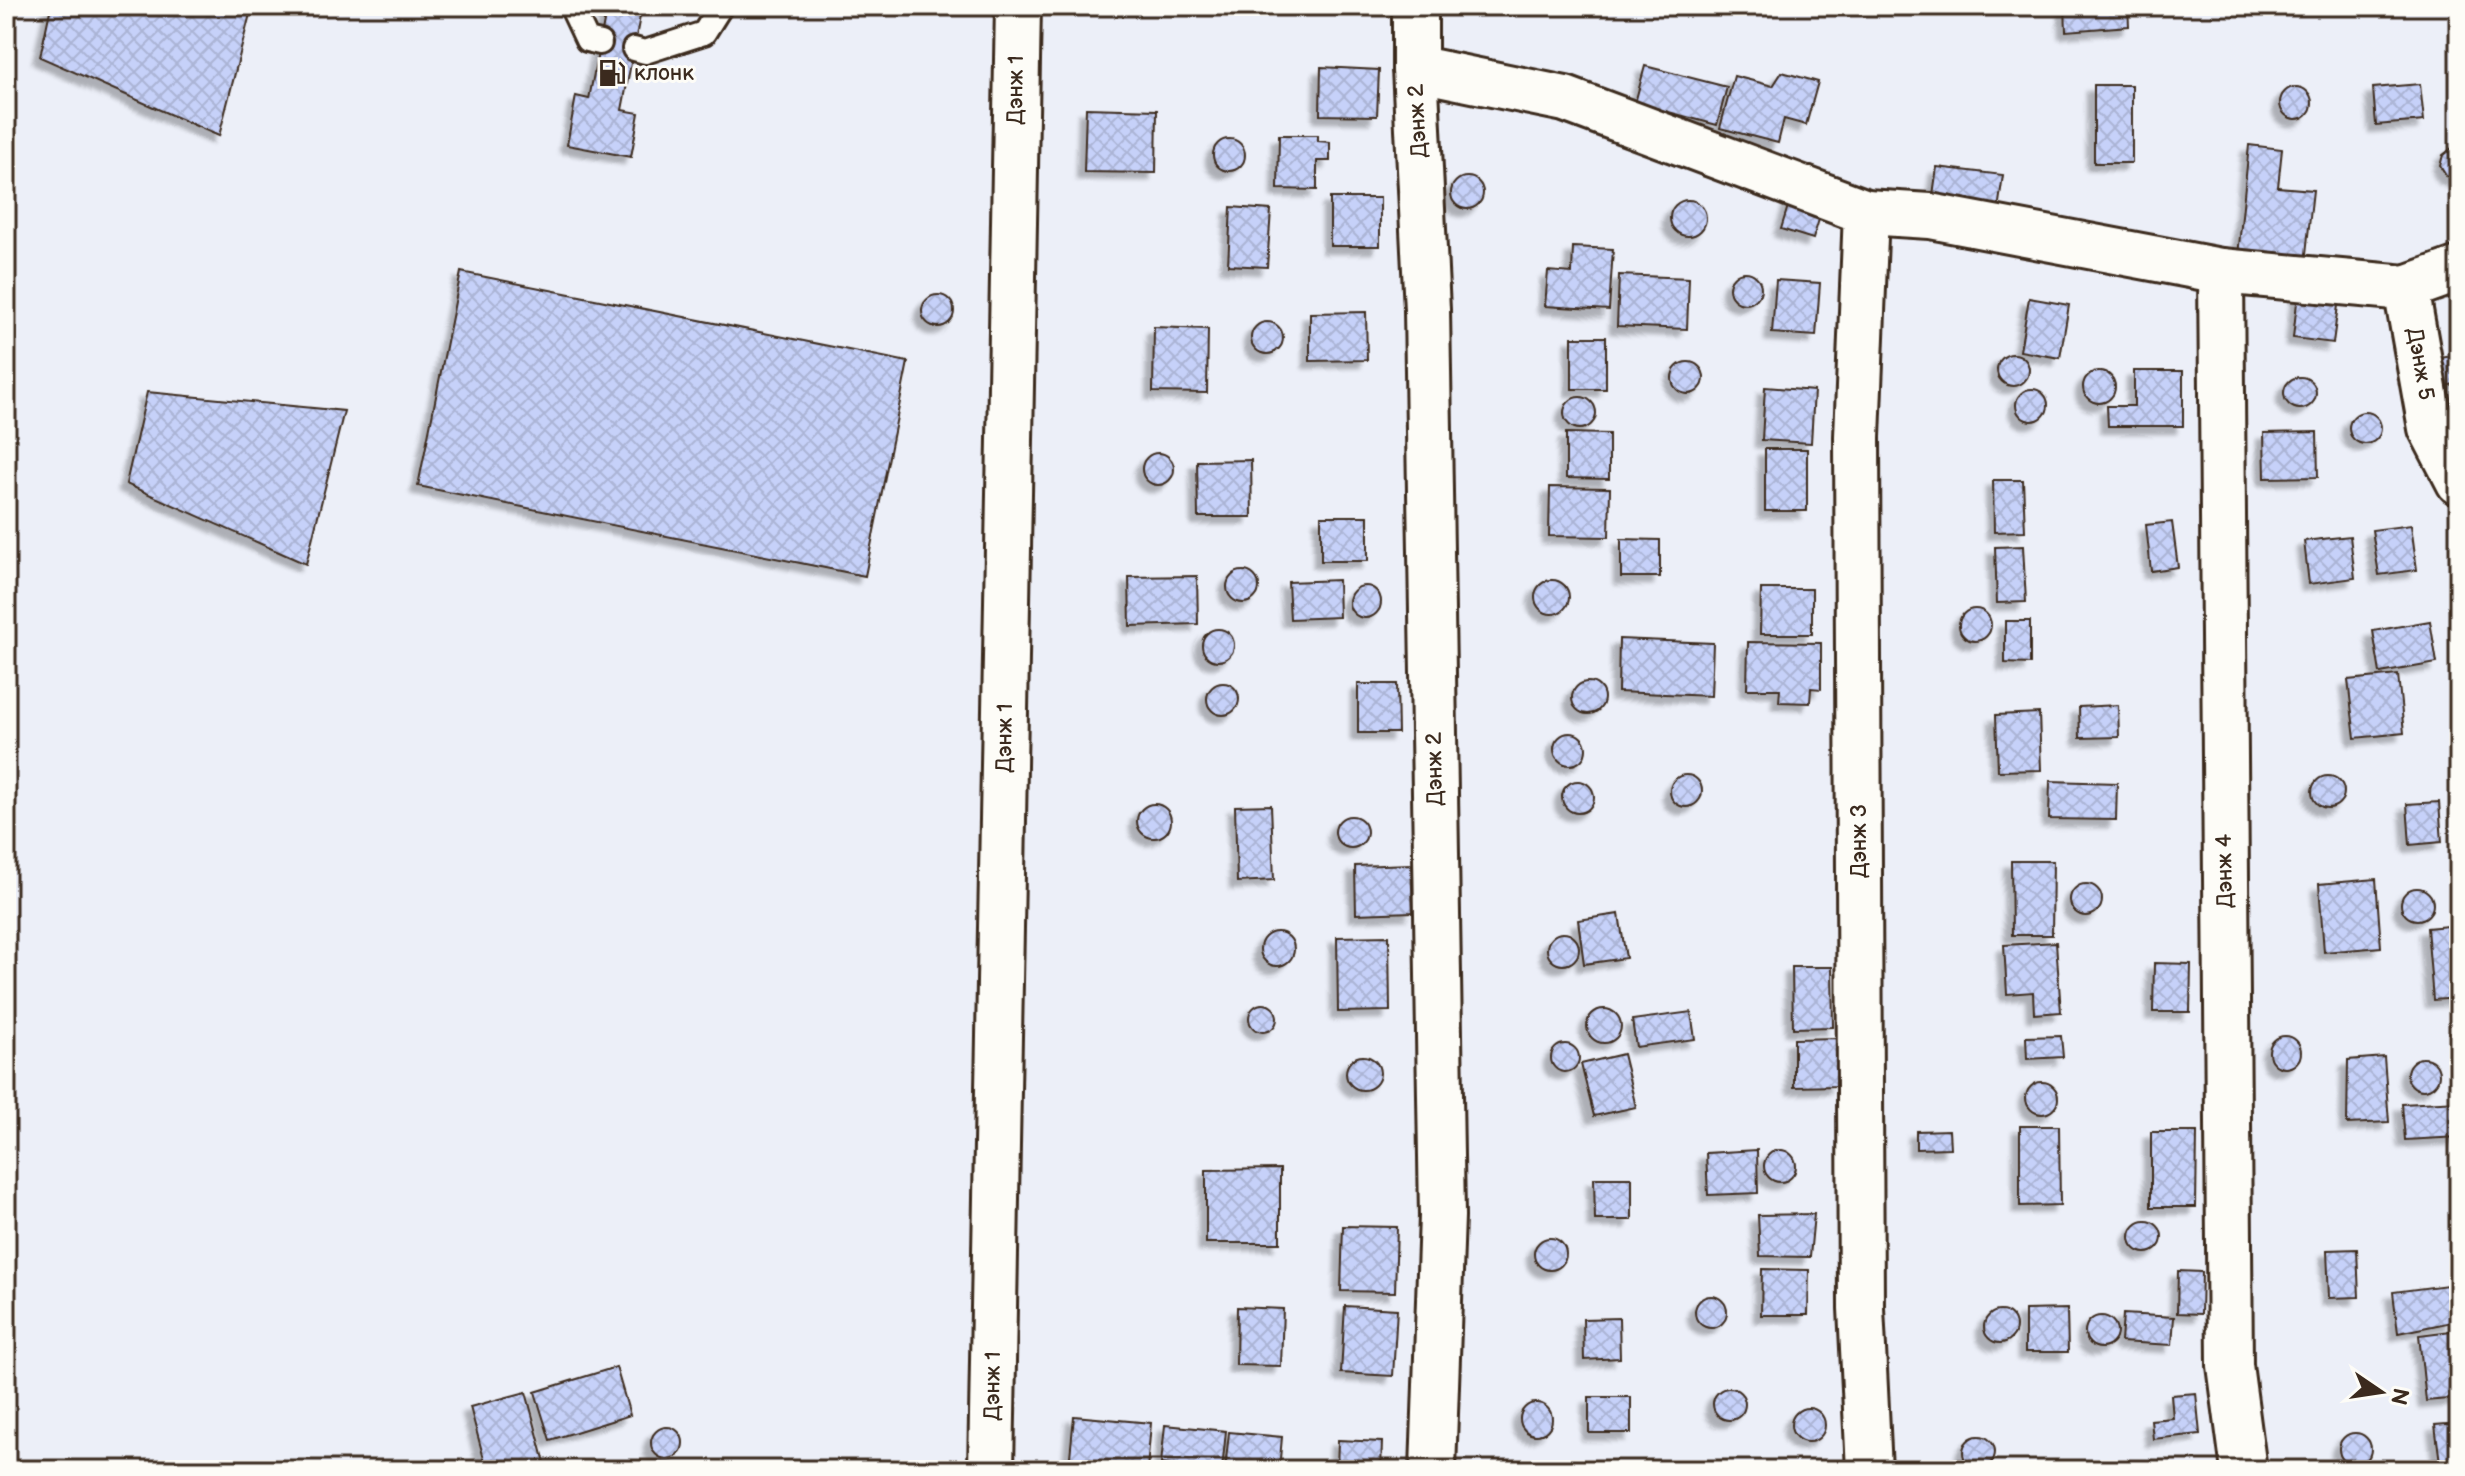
<svg xmlns="http://www.w3.org/2000/svg" width="2465" height="1476" font-family="'Balsamiq Sans',sans-serif">
<defs>
<pattern id="building-cross-hatch" width="8" height="8" patternUnits="userSpaceOnUse" patternTransform="scale(2)"><rect width="8" height="8" fill="#c6d1f9"/><path d="M0 0l8 8M0 8l8-8" fill="none" stroke="#abb4d5"/></pattern>
<filter id="shadow"><feDropShadow dx="-7" dy="7" stdDeviation="2" flood-color="#0004"/></filter>
</defs>
<rect width="100%" height="100%" fill="#eceff8"/>
<filter id="ink" filterUnits="userSpaceOnUse"><feTurbulence type="fractalNoise" baseFrequency=".0125" numOctaves="2"/><feDisplacementMap in="SourceGraphic" scale="16" xChannelSelector="R" yChannelSelector="G"/><feConvolveMatrix kernelMatrix="1 2 1 2 8 2 1 2 1" color-interpolation-filters="sRGB"/></filter>
<g filter="url(#ink)">
<g fill="url(#building-cross-hatch)" stroke="#3b2a1e" stroke-width="2" filter="url(#shadow)">
<polygon points="51,6 252,6 219,136 40,57"/>
<polygon points="607,6 642,6 622,110 639,113 631,157 567,145 576,96 589,99"/>
<polygon points="2065,6 2128,6 2129,26 2066,31"/>
<polygon points="1645,66 1727,87 1717,125 1635,103"/>
<polygon points="1321,67 1379,70 1377,116 1320,115"/>
<polygon points="1782,72 1818,82 1806,125 1784,119 1778,143 1720,128 1734,76 1773,86"/>
<polygon points="2420,84 2424,121 2376,125 2373,88"/>
<rect x="2094" y="85" width="38" height="78"/>
<circle cx="2296" cy="103" r="16"/>
<polygon points="1086,108 1157,110 1156,173 1084,172"/>
<polygon points="1279,135 1318,135 1318,141 1330,142 1330,161 1317,161 1317,190 1278,189"/>
<circle cx="1229" cy="155" r="16"/>
<polygon points="2249,145 2282,149 2278,187 2313,190 2305,263 2238,256"/>
<polygon points="2458,147 2459,180 2455,180 2446,176 2440,166 2443,155 2452,148"/>
<polygon points="1937,167 2003,175 1998,210 1932,202"/>
<circle cx="1467" cy="193" r="16"/>
<polygon points="1792,193 1824,203 1813,239 1781,229"/>
<rect x="1330" y="198" width="50" height="48"/>
<circle cx="1688" cy="218" r="18"/>
<polygon points="1231,207 1271,210 1267,267 1228,265"/>
<polygon points="1573,247 1613,249 1609,310 1545,306 1548,271 1572,273"/>
<circle cx="1745" cy="288" r="16"/>
<polygon points="461,272 908,362 865,576 418,486"/>
<polygon points="1619,275 1689,278 1687,329 1617,326"/>
<polygon points="1776,280 1820,283 1816,336 1772,333"/>
<polygon points="2298,293 2339,298 2333,343 2293,338"/>
<circle cx="938" cy="311" r="16"/>
<polygon points="2029,298 2069,305 2060,358 2020,351"/>
<polygon points="1366,312 1367,360 1310,361 1310,313"/>
<circle cx="1267" cy="338" r="16"/>
<polygon points="1154,327 1208,329 1207,393 1153,392"/>
<rect x="1572" y="337" width="34" height="52"/>
<circle cx="2013" cy="370" r="16"/>
<polygon points="2459,355 2459,383 2445,386 2440,358"/>
<circle cx="1688" cy="378" r="16"/>
<circle cx="2099" cy="387" r="16"/>
<polygon points="2134,371 2183,371 2183,426 2108,426 2107,406 2134,406"/>
<circle cx="2300" cy="393" r="16"/>
<polygon points="1765,387 1814,391 1811,443 1762,440"/>
<circle cx="2032" cy="405" r="16"/>
<polygon points="147,392 344,411 306,564 126,484"/>
<circle cx="1580" cy="413" r="16"/>
<circle cx="2365" cy="428" r="16"/>
<polygon points="2317,432 2318,477 2265,478 2264,433"/>
<polygon points="1566,433 1609,434 1609,479 1566,478"/>
<rect x="1765" y="449" width="42" height="62"/>
<circle cx="1158" cy="469" r="16"/>
<polygon points="1251,460 1252,517 1198,517 1197,461"/>
<polygon points="1993,480 2023,480 2025,531 1994,532"/>
<polygon points="1550,487 1610,488 1609,537 1549,536"/>
<rect x="1321" y="516" width="47" height="45"/>
<polygon points="2172,522 2178,567 2151,571 2146,525"/>
<polygon points="2411,525 2417,570 2379,575 2372,530"/>
<polygon points="2350,536 2355,578 2309,584 2304,541"/>
<polygon points="1621,539 1660,540 1660,577 1621,577"/>
<polygon points="2023,546 2026,602 1997,603 1995,547"/>
<circle cx="1243" cy="587" r="16"/>
<polygon points="1197,576 1198,624 1130,626 1129,577"/>
<polygon points="1338,580 1339,617 1290,619 1288,582"/>
<circle cx="1552" cy="597" r="17"/>
<circle cx="1365" cy="602" r="16"/>
<polygon points="1761,589 1812,589 1812,634 1760,634"/>
<circle cx="1975" cy="625" r="16"/>
<polygon points="2005,621 2030,621 2030,664 2005,663"/>
<polygon points="2430,621 2437,663 2380,673 2373,631"/>
<circle cx="1218" cy="645" r="16"/>
<polygon points="1619,639 1713,643 1711,696 1618,692"/>
<polygon points="1748,642 1821,643 1821,689 1811,688 1810,703 1779,702 1780,689 1747,689"/>
<polygon points="2398,675 2404,733 2355,738 2348,680"/>
<circle cx="1588" cy="698" r="16"/>
<circle cx="1223" cy="699" r="16"/>
<polygon points="1358,684 1397,684 1398,733 1358,733"/>
<polygon points="2118,705 2119,737 2080,738 2079,707"/>
<polygon points="2039,713 2041,770 1998,771 1996,715"/>
<circle cx="1570" cy="749" r="16"/>
<circle cx="1686" cy="791" r="16"/>
<circle cx="2328" cy="792" r="16"/>
<circle cx="1578" cy="797" r="16"/>
<polygon points="2050,781 2117,783 2116,820 2049,819"/>
<polygon points="2439,802 2442,842 2410,845 2407,804"/>
<circle cx="1154" cy="821" r="17"/>
<polygon points="1271,805 1274,880 1237,882 1235,806"/>
<circle cx="1351" cy="832" r="16"/>
<polygon points="2011,861 2053,861 2052,935 2012,935"/>
<polygon points="1411,864 1413,912 1356,914 1355,866"/>
<polygon points="2376,879 2381,947 2324,952 2319,884"/>
<circle cx="2086" cy="900" r="16"/>
<circle cx="2417" cy="904" r="16"/>
<polygon points="1619,914 1626,958 1584,964 1578,920"/>
<polygon points="2459,925 2459,998 2433,1000 2427,928"/>
<circle cx="1277" cy="949" r="17"/>
<circle cx="1563" cy="949" r="16"/>
<polygon points="1389,936 1390,1011 1338,1012 1337,937"/>
<polygon points="2056,942 2061,1012 2034,1014 2033,992 2007,994 2004,945"/>
<polygon points="2154,963 2191,964 2190,1012 2153,1012"/>
<polygon points="1792,967 1832,967 1833,1027 1793,1028"/>
<circle cx="1263" cy="1018" r="14"/>
<circle cx="1604" cy="1026" r="17"/>
<polygon points="1691,1012 1695,1039 1636,1047 1632,1020"/>
<circle cx="2285" cy="1052" r="16"/>
<polygon points="2061,1036 2063,1057 2027,1059 2026,1037"/>
<polygon points="1836,1038 1837,1086 1794,1087 1794,1039"/>
<circle cx="1565" cy="1058" r="14"/>
<polygon points="1623,1054 1636,1107 1594,1116 1581,1064"/>
<circle cx="1363" cy="1073" r="17"/>
<polygon points="2384,1057 2389,1122 2347,1124 2348,1060"/>
<circle cx="2423" cy="1074" r="16"/>
<circle cx="2042" cy="1098" r="16"/>
<polygon points="2459,1101 2459,1137 2405,1140 2402,1104"/>
<polygon points="2020,1126 2059,1126 2060,1205 2020,1206"/>
<polygon points="1949,1130 1950,1148 1916,1149 1916,1131"/>
<polygon points="2151,1132 2197,1132 2196,1207 2151,1207"/>
<circle cx="1780" cy="1166" r="16"/>
<polygon points="1757,1150 1758,1193 1708,1195 1706,1153"/>
<polygon points="1280,1169 1280,1243 1206,1243 1206,1170"/>
<polygon points="1594,1178 1632,1178 1632,1220 1595,1220"/>
<polygon points="1814,1214 1810,1257 1760,1256 1758,1215"/>
<circle cx="2146" cy="1237" r="16"/>
<polygon points="1343,1226 1397,1227 1395,1292 1341,1291"/>
<circle cx="1550" cy="1254" r="16"/>
<polygon points="2357,1249 2359,1297 2329,1298 2327,1250"/>
<polygon points="1762,1269 1809,1270 1808,1315 1761,1315"/>
<polygon points="2178,1271 2202,1272 2201,1314 2177,1313"/>
<polygon points="2447,1285 2452,1322 2398,1333 2393,1292"/>
<circle cx="1711" cy="1312" r="16"/>
<polygon points="1345,1306 1397,1309 1393,1376 1341,1373"/>
<polygon points="1237,1307 1283,1309 1281,1366 1236,1365"/>
<polygon points="2067,1309 2068,1352 2025,1352 2025,1310"/>
<circle cx="2000" cy="1327" r="16"/>
<polygon points="2123,1314 2174,1317 2172,1345 2121,1342"/>
<circle cx="2101" cy="1332" r="16"/>
<polygon points="1619,1318 1620,1358 1584,1360 1583,1319"/>
<polygon points="2459,1330 2459,1398 2426,1401 2419,1335"/>
<polygon points="616,1367 630,1415 550,1440 535,1392"/>
<circle cx="1729" cy="1404" r="16"/>
<polygon points="526,1392 547,1470 487,1470 470,1407"/>
<polygon points="2196,1393 2200,1434 2153,1439 2151,1420 2173,1418 2171,1395"/>
<rect x="1589" y="1397" width="42" height="36"/>
<circle cx="1536" cy="1419" r="16"/>
<circle cx="1808" cy="1425" r="17"/>
<polygon points="1074,1416 1151,1423 1147,1470 1105,1470 1069,1467"/>
<polygon points="2459,1423 2459,1468 2441,1470 2435,1425"/>
<polygon points="1165,1425 1226,1431 1222,1470 1161,1464"/>
<circle cx="667" cy="1443" r="16"/>
<polygon points="1229,1432 1282,1437 1279,1470 1225,1470"/>
<circle cx="2355" cy="1449" r="16"/>
<circle cx="1979" cy="1452" r="16"/>
<polygon points="1338,1440 1382,1442 1381,1470 1337,1470"/>
<polygon points="1501,1464 1543,1466 1543,1470 1501,1470"/>
<polygon points="1782,1464 1794,1470 1768,1470 1776,1465"/>
</g>
<g fill="none" stroke-linecap="round" stroke-linejoin="round">
<g stroke="#3b2a1e" stroke-width="28">
<g id="lane">
<polyline points="571,6 587,40 600,43"/>
<polyline points="634,49 645,52 704,33 721,6"/>
</g>
</g>
<g stroke="#3b2a1e" stroke-width="50">
<g id="street">
<polyline points="1415,6 1415,68 1565,99 1866,212 1930,216 2221,271 2406,288 2459,269"/>
<polyline points="1415,68 1427,310 1442,1216 1433,1470"/>
<polyline points="1866,212 1857,437 1861,1308 1869,1470"/>
<polyline points="2221,271 2230,1365 2244,1470"/>
<polyline points="2406,288 2431,428 2459,482"/>
<polyline points="991,1470 1018,6"/>
</g>
</g>
<use href="#lane" stroke="#fdfcf7" stroke-width="22"/>
<use href="#street" stroke="#fdfcf7" stroke-width="44"/>
</g>
</g>
<defs>
<g id="fuel-bare" transform="scale(2.16)"><path d="M-5.5-6h7V0h2V4h1.3V-2.5L3-4.5l.8-.8L6-3V5H2.5V1h-1V6h-7ZM-4.2-4.7v3.2H.2V-4.7Z" fill="#3b2a1e" stroke="#fdfcf7" stroke-width="2.5" paint-order="stroke"/></g>
</defs>
<g fill-rule="evenodd">
<use href="#fuel-bare" x="612" y="73"/>
</g>
<g text-anchor="middle" dominant-baseline="central" stroke-width="6" stroke-linejoin="round" paint-order="stroke">
<g font-size="22" fill="#3b2a1e" stroke="#fdfcf7" text-anchor="start">
<text x="634" y="73">клонк</text>
</g>
<g font-size="22" fill="#3b2a1e" stroke="#fdfcf7">
<text transform="translate(1016 90) rotate(-89)">Дэнж 1</text>
<text transform="translate(1418 121) rotate(-93)">Дэнж 2</text>
<text transform="translate(2420 364) rotate(80)">Дэнж 5</text>
<text transform="translate(1005 738) rotate(-89)">Дэнж 1</text>
<text transform="translate(1435 769) rotate(-91)">Дэнж 2</text>
<text transform="translate(1859 841) rotate(-90)">Дэнж 3</text>
<text transform="translate(2225 871) rotate(-91)">Дэнж 4</text>
<text transform="translate(993 1386) rotate(-89)">Дэнж 1</text>
</g>
</g>
<rect width="2465" height="1476" fill="none" stroke="#fdfcf7" stroke-width="32"/>
<rect x="16" y="16" width="2433" height="1444" fill="none" stroke="#3b2a1e" stroke-width="3" filter="url(#ink)"/>
<g transform="translate(2381 1392) rotate(103)" stroke="#fdfcf7" stroke-width="6" paint-order="stroke">
<path d="M0-6L14 30L0 20L-14 30Z" fill="#3b2a1e"/>
<text y="-12" font-size="22" font-weight="bold" text-anchor="middle" fill="#3b2a1e">N</text>
</g>
</svg>
